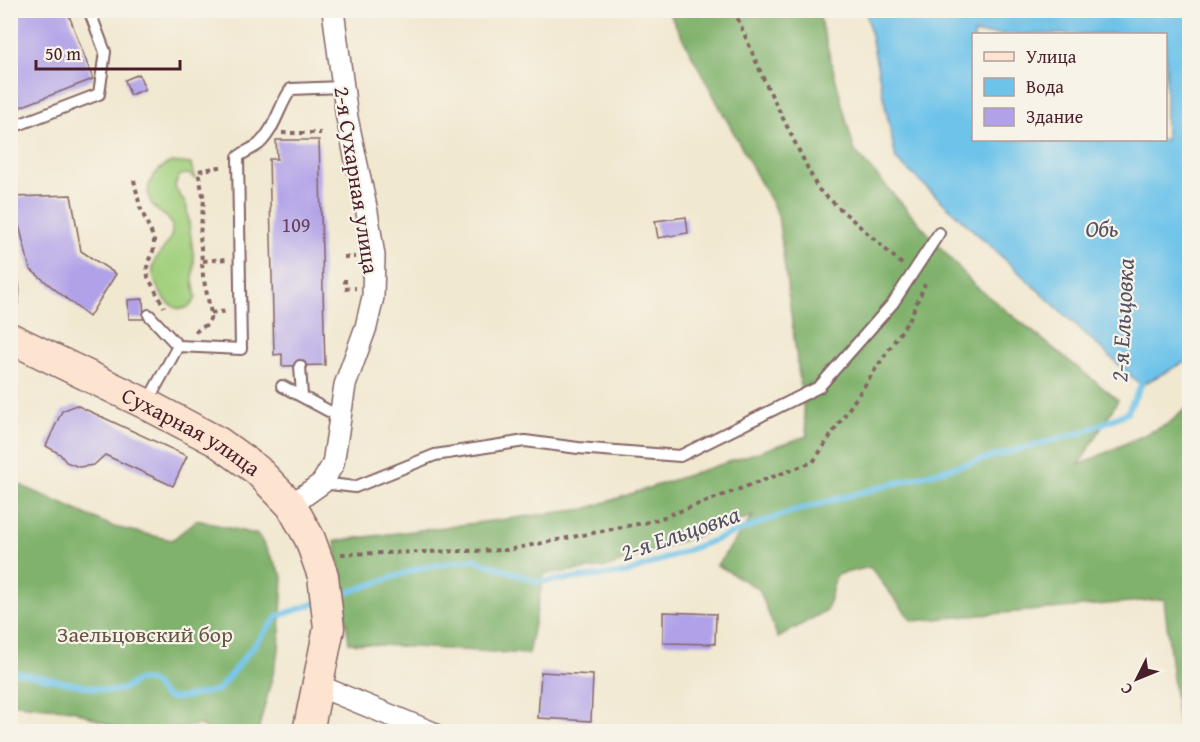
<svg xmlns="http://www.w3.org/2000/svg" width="1200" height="742" font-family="'Gentium Book Plus',serif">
<rect width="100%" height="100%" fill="#f7f3e8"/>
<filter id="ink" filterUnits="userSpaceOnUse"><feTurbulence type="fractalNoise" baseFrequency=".0167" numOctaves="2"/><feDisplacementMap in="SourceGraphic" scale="12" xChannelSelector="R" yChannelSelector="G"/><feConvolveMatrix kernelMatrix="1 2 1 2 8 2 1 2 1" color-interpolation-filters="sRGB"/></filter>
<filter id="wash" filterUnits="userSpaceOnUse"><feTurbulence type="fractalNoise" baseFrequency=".008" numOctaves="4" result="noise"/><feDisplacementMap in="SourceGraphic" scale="24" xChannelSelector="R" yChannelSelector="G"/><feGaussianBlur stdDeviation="1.35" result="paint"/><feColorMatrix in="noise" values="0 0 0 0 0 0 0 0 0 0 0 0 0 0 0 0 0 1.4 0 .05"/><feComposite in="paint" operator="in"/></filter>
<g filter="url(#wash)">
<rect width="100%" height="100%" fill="#f1e8d0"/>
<path fill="#a2d07e" stroke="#767854" stroke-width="1.5" d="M 171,162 L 191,164 L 195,179 C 190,173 186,173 179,176 L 175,185 L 176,190 L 186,204 L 187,209 L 194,260 L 193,281 L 196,298 C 180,327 154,291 153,272 C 151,253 175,246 172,226 C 170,216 160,214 154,207 C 140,189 154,170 171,162 Z"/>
<g fill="#81b26d" stroke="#66684c" stroke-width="1.5">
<polygon points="668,11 818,11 854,150 973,284 1118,400 1079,465 1168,424 1189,406 1189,731 1179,731 1164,599 912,621 870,567 836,575 827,610 778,638 759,589 717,565 753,516 608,567 544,574 528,654 349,643 335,541 585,509 807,436 778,215"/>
<polygon points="11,481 114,527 172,540 197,520 258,535 283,577 279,651 258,731 212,731 200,725 158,731 125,731 73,710 11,703"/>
</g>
<path fill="#6dc3ea" stroke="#5c718a" stroke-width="1.5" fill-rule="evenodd" d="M 866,11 L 1189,11 L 1189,360 L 1141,385 L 896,159 ZM 974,34 L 1166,34 L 1166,140 L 974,140 Z"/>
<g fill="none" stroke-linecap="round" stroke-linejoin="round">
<g stroke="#6dc3ea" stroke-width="6">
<polyline points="334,597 420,568 474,559 538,582 626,573 790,512 1083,432 1127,413 1141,385 1141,379"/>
<path d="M 10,671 L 108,691 C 119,691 126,689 135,681 C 162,676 154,696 171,698 C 183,700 205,692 218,690 L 278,616 L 319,602"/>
</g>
</g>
<g id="blocks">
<g fill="#b1a1e8">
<polygon points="10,10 67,10 93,79 10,111"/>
<polygon points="139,74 145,89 130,95 125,80"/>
<polygon points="276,140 319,140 325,365 282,366 282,354 274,355 269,159 277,159"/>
<polygon points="71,195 81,251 116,274 89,317 30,269 12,197"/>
<polygon points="686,217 688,233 658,238 655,221"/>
<polygon points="143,299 144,319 129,319 128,300"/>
<polygon points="76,405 187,456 173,486 105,455 94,465 79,467 66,462 60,454 46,446 62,411"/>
<polygon points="663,612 716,614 715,644 663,643"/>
<polygon points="541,672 593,675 591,721 538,718"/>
</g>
</g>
</g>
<g filter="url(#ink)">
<use href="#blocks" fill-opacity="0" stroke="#846565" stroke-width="1.5"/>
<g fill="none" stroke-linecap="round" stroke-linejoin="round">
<g stroke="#846565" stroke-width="14">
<g id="lane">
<polyline points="10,128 99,94 105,52 89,10"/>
<path d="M 10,272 C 14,285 15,295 10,308"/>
<polyline points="149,315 178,346"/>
<polyline points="300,366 302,396"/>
<polyline points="282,386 340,417"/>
<path d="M 148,401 L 178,346 L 241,349 L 238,157 C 244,152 252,149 259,144 C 275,129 279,106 291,89 L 342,87"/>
<polyline points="322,483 355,487 435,455 525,441 578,448 680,456 819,387 893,303 939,233"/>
</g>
</g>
<g stroke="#846565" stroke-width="24">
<g id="street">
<polyline points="291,505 322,483 333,464 345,385 366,327 373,297 374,256 367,212 347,118 333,10"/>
<polyline points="319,686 431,732"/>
</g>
</g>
<g stroke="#846565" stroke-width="33">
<g id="secondary">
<path id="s1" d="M 10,338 L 146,404 L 218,442 L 257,470 L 291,505 L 310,539 L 323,576 L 329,628 L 308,732"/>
</g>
</g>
<g stroke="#846565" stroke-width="4" stroke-dasharray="4.5 4.5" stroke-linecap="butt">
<polyline points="734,10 764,80 818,189 903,265"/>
<polyline points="282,133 321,133"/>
<polyline points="134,180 140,207 154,239 154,249 147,264 148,277 164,307"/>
<polyline points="344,257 355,257"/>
<polyline points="203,261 226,259"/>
<polyline points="345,279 345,287"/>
<polyline points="345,289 356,288"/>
<polyline points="211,313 228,311"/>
<polyline points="195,332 206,325 210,319 211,313 203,276 200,234 204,200 198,171 225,166"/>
<polyline points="341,554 507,550 653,521 813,462 910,318 925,284"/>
</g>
<use href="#lane" stroke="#fff" stroke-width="10"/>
<use href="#street" stroke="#fff" stroke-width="21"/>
<use href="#secondary" stroke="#fde4d1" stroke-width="30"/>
</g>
</g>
<g text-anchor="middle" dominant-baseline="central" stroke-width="4.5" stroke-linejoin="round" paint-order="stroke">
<g font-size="20" fill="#64405a">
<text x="296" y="224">109</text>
</g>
<g font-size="22" fill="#4a1f2b" stroke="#f7f3e8">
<text transform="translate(357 180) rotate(81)">2-я Сухарная улица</text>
<text stroke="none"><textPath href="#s1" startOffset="204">Сухарная улица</textPath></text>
</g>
<g font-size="22" fill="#645444" stroke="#f7f3e8">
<text x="145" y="634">Заельцовский бор</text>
</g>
<g font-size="24" font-style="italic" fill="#545064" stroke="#f7f3e8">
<text x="1102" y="228">Обь</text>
<text transform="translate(1122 320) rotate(-87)">2-я Ельцовка</text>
<text transform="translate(680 533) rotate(-19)">2-я Ельцовка</text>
</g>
</g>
<rect width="1200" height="742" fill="none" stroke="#f7f3e8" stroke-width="36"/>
<rect x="972" y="33" width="195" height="108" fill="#f7f3e8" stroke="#b29e9c" stroke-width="1.5"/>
<rect x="984" y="52" width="30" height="9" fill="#fde4d1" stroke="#b29e9c" stroke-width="1.5"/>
<text x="1026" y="63" font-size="18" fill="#4a1f2b">Улица</text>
<rect x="984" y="78" width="30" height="18" fill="#6dc3ea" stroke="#b29e9c" stroke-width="1.5"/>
<text x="1026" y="93" font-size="18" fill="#4a1f2b">Вода</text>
<rect x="984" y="108" width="30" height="18" fill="#b1a1e8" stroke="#b29e9c" stroke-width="1.5"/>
<text x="1026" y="123" font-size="18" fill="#4a1f2b">Здание</text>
<g transform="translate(1137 679) rotate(227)" stroke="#f7f3e8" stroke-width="4.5" paint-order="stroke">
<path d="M0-4.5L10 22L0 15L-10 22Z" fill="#4a1f2b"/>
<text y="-9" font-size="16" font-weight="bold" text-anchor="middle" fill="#4a1f2b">С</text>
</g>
<path d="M36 60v9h144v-9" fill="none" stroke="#4a1f2b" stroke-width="3"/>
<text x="45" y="60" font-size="18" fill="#4a1f2b" stroke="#f7f3e8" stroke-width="4.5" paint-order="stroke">50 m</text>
</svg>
